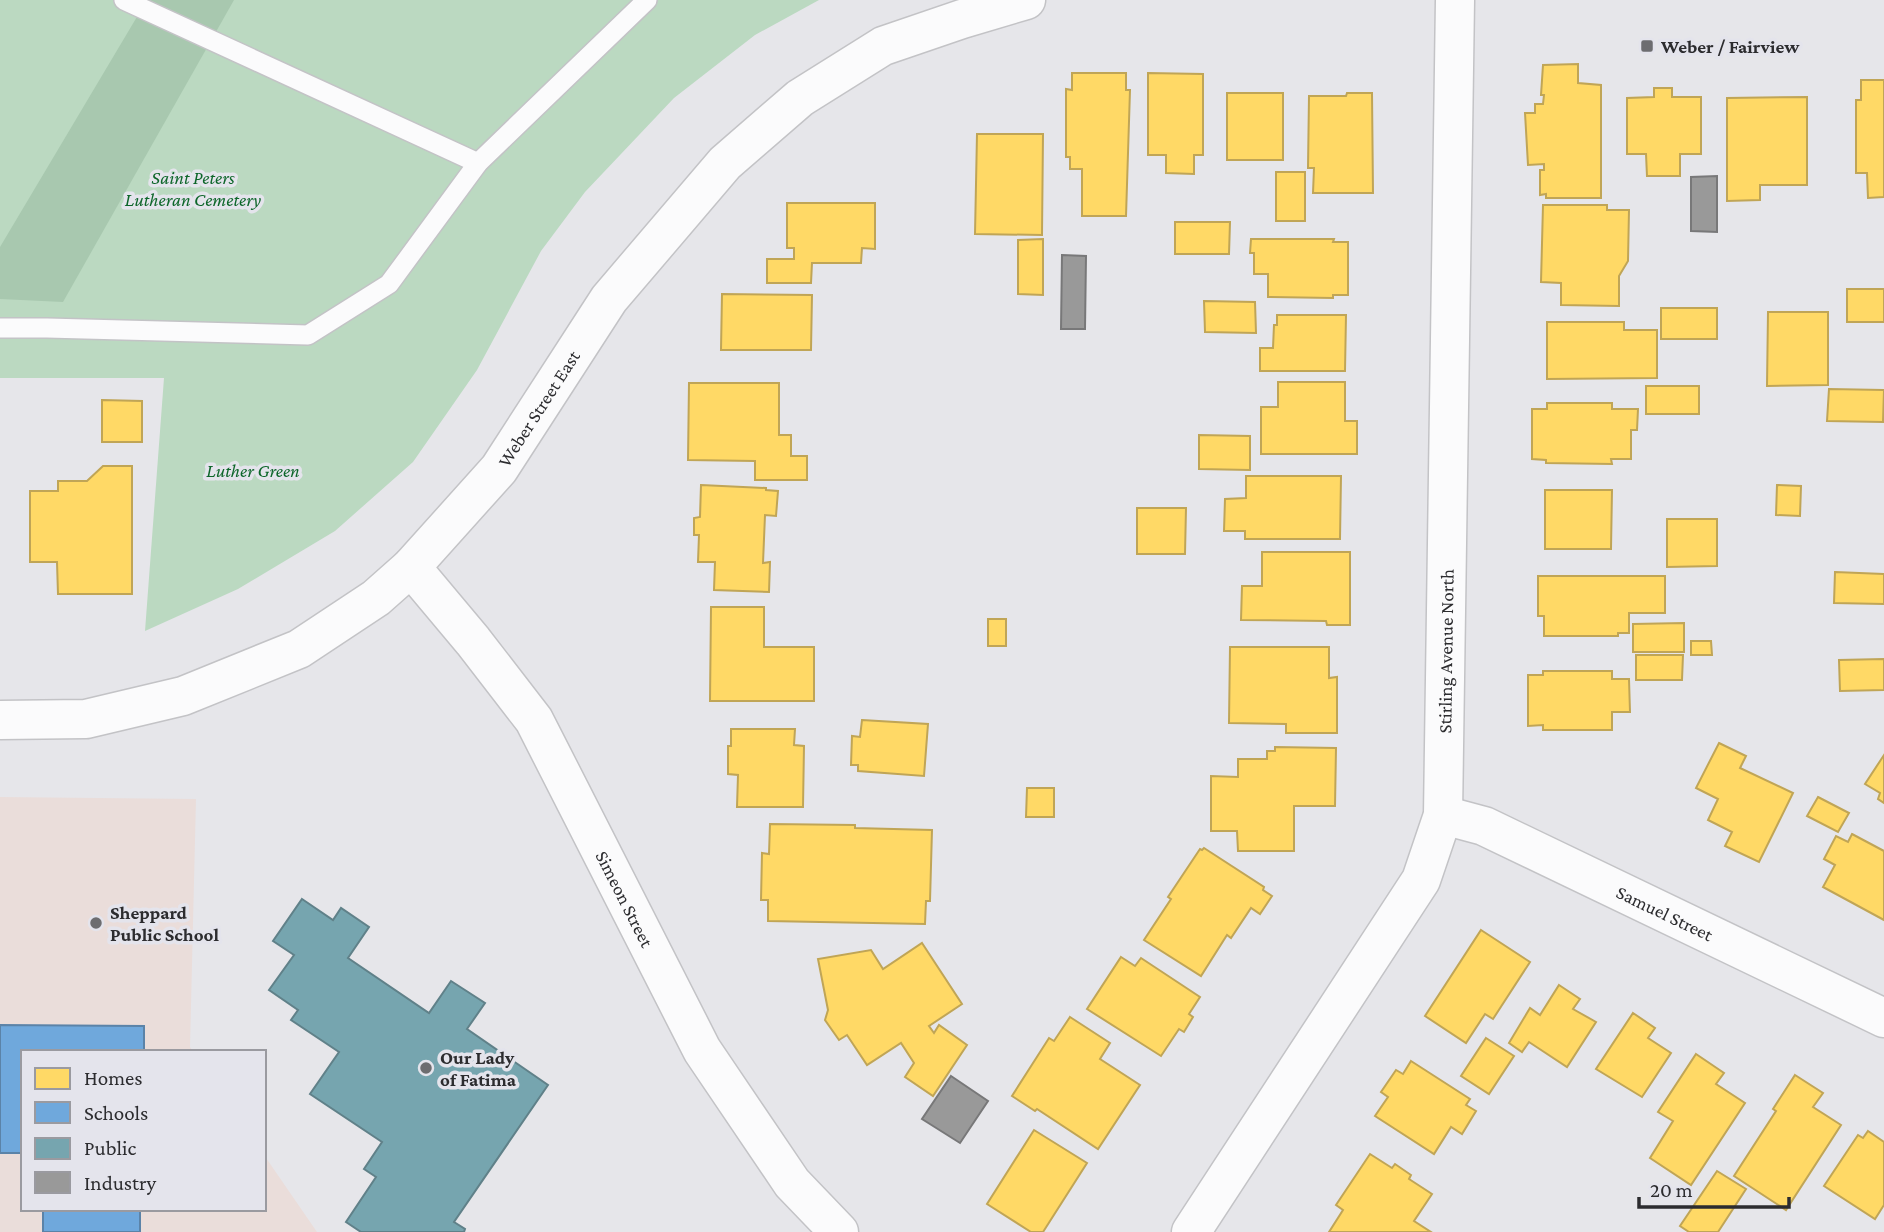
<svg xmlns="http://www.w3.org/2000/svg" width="1884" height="1232" font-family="'Crimson Pro',serif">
<rect width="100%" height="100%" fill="#e6e6ea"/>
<polygon fill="#eaddda" points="0,797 196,799 190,1047 193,1052 23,1052 23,1209 264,1209 264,1155 317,1232 0,1232"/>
<polygon fill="#bbd9c1" points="0,0 819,0 755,35 674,98 585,192 541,251 477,370 413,462 335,531 238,589 145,631 164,378 0,378"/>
<polygon fill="#a8c8af" points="147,0 234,0 63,302 0,299 0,247"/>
<g fill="#ffd966" stroke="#c0a556" stroke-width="2">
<polygon points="1578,64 1578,83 1601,85 1601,198 1546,198 1546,194 1540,195 1540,170 1544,170 1544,164 1528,165 1525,113 1535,113 1535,104 1543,104 1544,95 1541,95 1543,65"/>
<polygon points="1072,73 1126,73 1126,90 1130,90 1126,216 1082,216 1082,169 1070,169 1070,157 1066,157 1066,89 1072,90"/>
<polygon points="1148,73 1203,74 1203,155 1194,155 1194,174 1166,173 1166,155 1148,155"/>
<polygon points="1861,80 1884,80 1884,197 1868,198 1867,173 1856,173 1856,100 1861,100"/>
<polygon points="1654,88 1672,88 1672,97 1701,97 1701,154 1680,154 1680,176 1647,176 1646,154 1627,154 1627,98 1654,97"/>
<rect x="1227" y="93" width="56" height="67"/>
<polygon points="1347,93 1372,93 1373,193 1313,193 1314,168 1308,168 1309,96 1346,96"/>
<polygon points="1807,97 1807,185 1760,185 1760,200 1727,201 1727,98"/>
<polygon points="977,134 1043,134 1042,235 975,234"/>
<rect x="1276" y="172" width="29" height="49"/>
<polygon points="787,203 875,203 875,249 862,248 861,263 812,263 811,283 767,283 767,259 794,259 794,248 787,248"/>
<polygon points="1543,205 1607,205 1607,210 1629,210 1628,261 1619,276 1619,306 1561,305 1561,283 1541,282"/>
<polygon points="1175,222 1230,222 1229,254 1175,254"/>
<polygon points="1043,239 1043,295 1018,294 1018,240"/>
<polygon points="1251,239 1334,239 1333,242 1348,242 1348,295 1333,295 1333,298 1268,297 1268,274 1254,274 1254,253 1250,253"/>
<rect x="1847" y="289" width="37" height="33"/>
<polygon points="722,294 812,295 811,350 721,350"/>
<polygon points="1204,301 1255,302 1256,333 1205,332"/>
<rect x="1661" y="308" width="56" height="31"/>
<polygon points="1768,312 1828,312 1828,385 1767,386"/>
<polygon points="1277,315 1346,315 1345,371 1260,371 1260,348 1273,348 1274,325 1277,325"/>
<polygon points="1547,322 1624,322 1624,330 1657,330 1657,378 1547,379"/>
<polygon points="1278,382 1345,382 1345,421 1357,421 1357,454 1261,454 1261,407 1278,407"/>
<polygon points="689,383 779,383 779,435 791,435 791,456 807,456 807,480 755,480 755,461 688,460"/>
<rect x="1646" y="386" width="53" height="28"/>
<polygon points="1829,389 1884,390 1883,422 1827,421"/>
<polygon points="102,400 142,401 142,442 102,442"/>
<polygon points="1547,403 1612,403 1612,409 1638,409 1637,430 1631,430 1631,459 1611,459 1612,464 1546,463 1546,460 1532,459 1532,409 1547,409"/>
<polygon points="1199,435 1250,436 1250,470 1199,469"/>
<polygon points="103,466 132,466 132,594 58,594 57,562 30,562 30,491 58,491 58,481 87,481"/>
<polygon points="1246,476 1341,476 1340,539 1245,539 1245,531 1224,531 1225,499 1246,498"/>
<polygon points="701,485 766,488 766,490 778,491 776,516 765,515 763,563 770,562 769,592 714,590 715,562 698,562 699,535 694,535 694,518 700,517"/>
<polygon points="1777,485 1801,486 1800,516 1776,515"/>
<polygon points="1545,490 1612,490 1611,549 1545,549"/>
<polygon points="1137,508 1186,508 1185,554 1137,554"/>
<polygon points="1667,519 1717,519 1717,566 1667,567"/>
<polygon points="1262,552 1350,552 1350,625 1327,625 1326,621 1241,620 1242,586 1262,586"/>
<polygon points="1835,572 1884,574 1884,604 1834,603"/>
<polygon points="1538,576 1665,576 1665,613 1629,613 1629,633 1618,633 1618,636 1544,636 1544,616 1538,616"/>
<polygon points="711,607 764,607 764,647 814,647 814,701 710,701"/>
<rect x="988" y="619" width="18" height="27"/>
<polygon points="1684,623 1684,652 1633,652 1633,624"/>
<polygon points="1691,641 1711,641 1712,655 1691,655"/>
<polygon points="1230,647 1329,647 1329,678 1337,677 1337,733 1286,733 1286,724 1229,723"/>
<polygon points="1636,655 1683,655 1682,680 1636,680"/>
<polygon points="1884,659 1884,690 1840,691 1839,660"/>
<polygon points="1543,671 1612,671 1612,679 1629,679 1630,712 1612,712 1612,730 1543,730 1543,725 1528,726 1528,675 1543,675"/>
<polygon points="862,720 928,724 924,776 858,771 858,765 851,765 852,736 860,737"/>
<polygon points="731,729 795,729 794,745 804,746 803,807 737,807 738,775 728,774 728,746 731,746"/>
<polygon points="1719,743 1746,756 1740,768 1793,793 1759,862 1725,846 1732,832 1708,820 1718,799 1696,788"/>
<polygon points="1275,747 1336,748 1335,806 1294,806 1294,851 1238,851 1237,831 1211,831 1211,776 1238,777 1238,759 1267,759 1267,751 1275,751"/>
<polygon points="1884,755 1884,803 1878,799 1880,793 1865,784"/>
<polygon points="1027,788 1054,788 1054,817 1026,817"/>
<polygon points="1818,797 1849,813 1838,832 1807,816"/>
<polygon points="770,824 855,825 855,828 932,830 930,901 926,901 925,924 768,921 768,900 761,900 762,853 769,854"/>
<polygon points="1852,834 1884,851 1884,920 1823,887 1835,865 1824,859 1836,836 1848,842"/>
<polygon points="1204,848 1264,887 1263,890 1272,896 1260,914 1251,908 1231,938 1227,935 1201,976 1144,940 1171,899 1168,897 1200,849 1202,850"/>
<polygon points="1481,930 1530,962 1493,1019 1485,1014 1466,1043 1425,1016"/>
<polygon points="922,943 962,1004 929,1026 934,1033 939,1025 967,1045 933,1096 905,1077 914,1063 901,1043 867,1065 847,1035 839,1040 825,1020 828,1010 818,959 871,950 883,969"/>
<polygon points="1121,957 1135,966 1141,958 1200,997 1189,1014 1193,1017 1184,1032 1179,1029 1161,1056 1087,1009"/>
<polygon points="1559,985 1580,999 1573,1009 1596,1022 1567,1067 1529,1042 1522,1052 1509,1043 1530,1008 1540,1015"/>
<polygon points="1633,1013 1655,1028 1648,1038 1671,1053 1642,1097 1596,1069"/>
<polygon points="1070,1017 1110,1043 1100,1059 1140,1085 1098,1149 1037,1109 1035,1111 1012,1096 1049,1038 1054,1041"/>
<polygon points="1486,1038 1514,1056 1489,1094 1461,1076"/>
<polygon points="1696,1054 1724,1073 1716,1084 1745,1103 1691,1185 1650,1158 1673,1121 1658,1112"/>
<polygon points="1411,1061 1470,1099 1466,1105 1476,1111 1462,1134 1451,1127 1434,1154 1375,1116 1388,1097 1381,1092 1396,1070 1403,1074"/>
<polygon points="1795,1075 1823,1093 1813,1107 1841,1125 1786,1210 1734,1176 1776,1111 1773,1109"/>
<polygon points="1034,1130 1087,1163 1043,1232 1031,1232 987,1204"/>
<polygon points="1868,1131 1884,1142 1884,1205 1875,1219 1824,1186 1858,1135 1863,1138"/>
<polygon points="1370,1154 1392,1168 1395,1164 1411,1175 1409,1179 1432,1194 1414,1221 1431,1232 1329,1232 1343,1210 1336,1205"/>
<polygon points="1717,1171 1746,1189 1718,1232 1689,1232 1680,1226"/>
</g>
<g fill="#6fa8dc" stroke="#5b83a8" stroke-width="2">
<polygon points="0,1025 144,1026 144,1052 23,1052 23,1153 0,1153"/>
<rect x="43" y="1209" width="97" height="23"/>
</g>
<polygon fill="#76a5af" stroke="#608189" stroke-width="2" points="302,899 333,920 341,908 369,927 348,958 429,1013 451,981 485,1003 467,1029 548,1085 454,1222 465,1229 464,1232 361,1232 346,1222 376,1177 364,1169 382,1142 310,1094 339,1052 291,1020 298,1010 269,990 294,955 273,941"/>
<g fill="#999" stroke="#787879" stroke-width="2">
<polygon points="1717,176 1717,232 1691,231 1691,177"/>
<polygon points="1062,255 1086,256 1085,329 1061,329"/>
<polygon points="951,1076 988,1101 960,1143 922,1119"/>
</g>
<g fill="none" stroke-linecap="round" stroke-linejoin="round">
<g stroke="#c3c3c6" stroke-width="22">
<g id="service">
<polyline points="124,0 478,163"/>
<polyline points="0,328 47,328 308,335 389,284 478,163 647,0"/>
</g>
</g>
<g stroke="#c3c3c6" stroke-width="41">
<g id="minor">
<path id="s1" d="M 411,567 L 473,641 L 534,720 L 702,1050 L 792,1183 L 839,1232"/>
<path id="s2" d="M 1443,815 L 1484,826 L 1884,1018"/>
<path id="s3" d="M 1191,1232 L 1421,880 L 1443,815 L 1455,0"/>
</g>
</g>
<g stroke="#c3c3c6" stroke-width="41">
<g id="secondary">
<path id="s4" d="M 0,720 L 86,719 L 183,696 L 299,649 L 376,598 L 411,567 L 499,469 L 609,299 L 725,163 L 800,98 L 883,46 L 962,19 L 1026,0"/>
</g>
</g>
<use href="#service" stroke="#fbfbfc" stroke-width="19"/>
<use href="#minor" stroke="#fbfbfc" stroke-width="38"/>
<use href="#secondary" stroke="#fbfbfc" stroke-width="38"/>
</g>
<g fill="#6d6d70" stroke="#e4e4ec" stroke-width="2.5">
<rect x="1640" y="39" width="14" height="14" rx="3.5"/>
<circle cx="96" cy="923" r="7"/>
<circle cx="426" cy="1068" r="7"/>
</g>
<g text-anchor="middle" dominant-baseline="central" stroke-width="7" stroke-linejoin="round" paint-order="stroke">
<g font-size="19" font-weight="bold" fill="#2c2c2f" stroke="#e4e4ec" text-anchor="start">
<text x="1661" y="46">Weber / Fairview</text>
<text x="110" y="912">Sheppard<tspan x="110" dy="22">Public School</tspan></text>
<text x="440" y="1057">Our Lady<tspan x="440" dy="22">of Fatima</tspan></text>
</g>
<g font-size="19" font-style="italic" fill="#0d662a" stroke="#e4e4ec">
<text x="193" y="177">Saint Peters<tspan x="193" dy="22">Lutheran Cemetery</tspan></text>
<text x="253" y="470">Luther Green</text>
</g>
<g font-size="19" fill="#2c2c2f" stroke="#e4e4ec">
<text stroke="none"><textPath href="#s4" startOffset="654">Weber Street East</textPath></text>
<text stroke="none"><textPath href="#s3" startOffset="653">Stirling Avenue North</textPath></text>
<text stroke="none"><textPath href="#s1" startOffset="397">Simeon Street</textPath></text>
<text stroke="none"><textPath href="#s2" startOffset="243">Samuel Street</textPath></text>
</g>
</g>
<rect x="21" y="1050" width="245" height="161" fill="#e4e4ec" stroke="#9a9aa0" stroke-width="2"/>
<rect x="35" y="1068" width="35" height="21" fill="#ffd966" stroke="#9a9aa0" stroke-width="2"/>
<text x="84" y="1085" font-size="21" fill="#2c2c2f">Homes</text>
<rect x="35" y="1102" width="35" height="21" fill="#6fa8dc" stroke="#9a9aa0" stroke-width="2"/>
<text x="84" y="1120" font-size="21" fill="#2c2c2f">Schools</text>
<rect x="35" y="1138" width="35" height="21" fill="#76a5af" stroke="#9a9aa0" stroke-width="2"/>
<text x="84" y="1155" font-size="21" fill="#2c2c2f">Public</text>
<rect x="35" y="1172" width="35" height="21" fill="#999999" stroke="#9a9aa0" stroke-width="2"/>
<text x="84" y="1190" font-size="21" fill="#2c2c2f">Industry</text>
<path d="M1639 1197v10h150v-10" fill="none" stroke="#2c2c2f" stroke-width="3.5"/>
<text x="1650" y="1197" font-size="21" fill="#2c2c2f" stroke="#e4e4ec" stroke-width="5" paint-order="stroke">20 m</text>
</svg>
